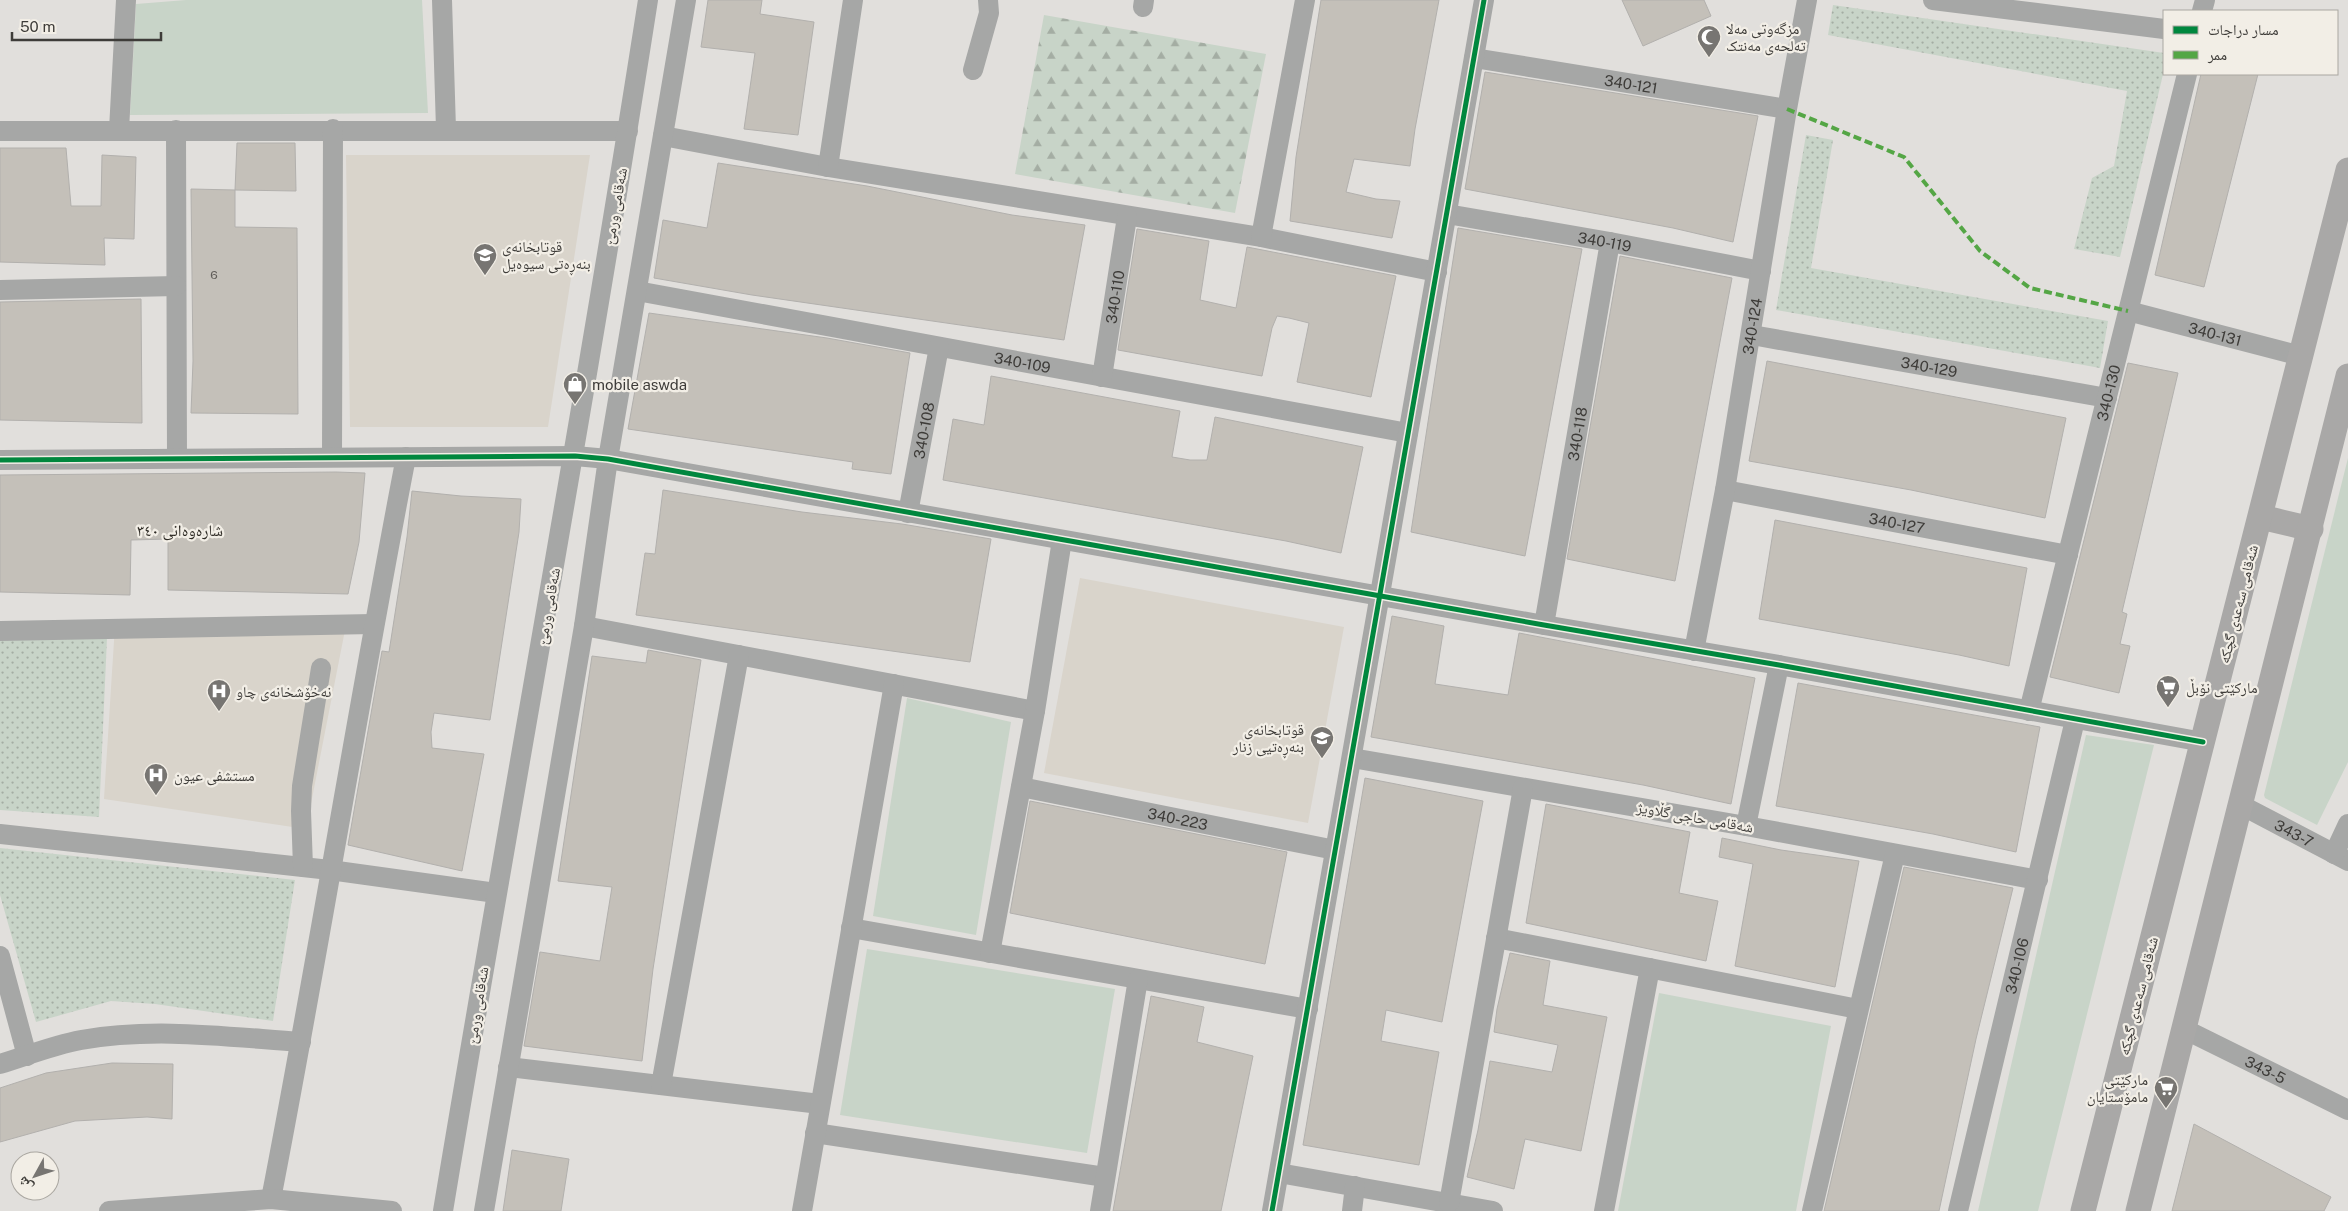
<svg xmlns="http://www.w3.org/2000/svg" width="2348" height="1211" font-family="'Public Sans','Noto Naskh Arabic',sans-serif">
<defs>
<pattern id="grass-dots" width="8" height="8" patternUnits="userSpaceOnUse" patternTransform="scale(1.25)"><rect width="8" height="8" fill="#c8d4c8"/><path d="M2 2h.1M6 6h.1" fill="none" stroke="#a4ada3" stroke-width="1.8" stroke-linecap="round"/></pattern>
<pattern id="forest-firs" width="22" height="20" patternUnits="userSpaceOnUse" patternTransform="scale(1.25)"><rect width="22" height="20" fill="#c8d4c8"/><path d="M5 1l3.5 6h-7zM16 11l3.5 6h-7z" fill="#a4ada3"/></pattern>
</defs>
<rect width="100%" height="100%" fill="#e1dfdc"/>
<g fill="#d9d4cb">
<polygon points="346,155 590,155 548,427 350,427"/>
<polygon points="1080,578 1344,627 1308,823 1044,773"/>
<polygon points="115,625 346,625 306,829 104,799"/>
</g>
<g fill="url(#grass-dots)">
<polygon points="1833,5 2164,53 2164,70 2120,257 2074,249 2092,178 2114,166 2127,91 1828,35"/>
<polygon points="1806,135 1833,140 1811,268 2108,321 2100,368 1776,310"/>
<polygon points="107,638 99,817 0,810 0,640"/>
<polygon points="0,848 295,880 273,1021 155,1004 111,1001 36,1022 0,895"/>
</g>
<polygon fill="url(#forest-firs)" points="1044,15 1266,54 1235,213 1015,174"/>
<g fill="#c8d4c8">
<polygon points="186,0 422,0 428,113 130,115 136,4"/>
<polygon points="2348,458 2348,762 2317,825 2265,798 2264,795"/>
<polygon points="907,698 1011,722 976,935 873,916"/>
<polygon points="2086,735 2154,745 2038,1211 1978,1211"/>
<polygon points="867,949 1115,989 1087,1153 840,1115"/>
<polygon points="1659,993 1831,1026 1796,1211 1618,1211"/>
</g>
<g fill="#c4c0b9" stroke="#b2b0ad">
<polygon points="708,0 762,0 760,14 814,22 798,135 744,129 755,53 701,47"/>
<polygon points="1321,0 1439,0 1415,129 1410,166 1354,159 1346,192 1376,199 1400,201 1392,238 1290,221 1296,157"/>
<polygon points="1622,0 1704,0 1711,16 1643,46"/>
<polygon points="1485,72 1758,116 1733,242 1673,228 1465,189"/>
<polygon points="2201,74 2258,74 2204,287 2155,275"/>
<polygon points="237,143 295,143 296,191 235,190 235,227 297,228 298,414 191,413 193,361 191,189 235,190"/>
<polygon points="0,148 66,148 71,206 101,206 102,155 136,157 134,239 104,238 105,265 0,262"/>
<polygon points="718,163 867,186 1012,215 1085,225 1064,340 752,295 654,278 663,220 707,228"/>
<polygon points="1458,228 1582,249 1525,556 1411,532"/>
<polygon points="1137,229 1209,241 1200,300 1236,308 1247,247 1396,276 1371,397 1297,382 1309,323 1289,318 1277,316 1272,328 1262,376 1118,350"/>
<polygon points="1620,256 1732,278 1675,581 1567,559"/>
<polygon points="141,299 142,423 0,420 0,302"/>
<polygon points="649,313 827,338 910,353 891,474 852,469 853,462 628,429"/>
<polygon points="1767,361 2066,418 2045,518 1911,490 1749,461"/>
<polygon points="2128,363 2178,373 2122,612 2127,614 2120,644 2130,646 2119,693 2050,677"/>
<polygon points="991,376 1180,411 1172,457 1190,460 1207,460 1215,417 1363,447 1341,553 1286,541 943,480 953,419 984,425"/>
<polygon points="336,472 365,473 359,542 348,594 168,590 168,539 131,540 130,595 0,592 0,475"/>
<polygon points="663,490 802,512 902,524 991,539 970,662 636,615 645,553 655,554"/>
<polygon points="412,491 461,496 521,499 519,532 490,720 434,713 431,732 432,748 484,754 462,871 348,845 382,651 389,652 407,537"/>
<polygon points="1775,520 2027,568 2009,666 1959,655 1759,619"/>
<polygon points="1392,616 1444,626 1435,684 1508,695 1519,633 1755,678 1731,804 1643,785 1371,737"/>
<polygon points="648,650 701,660 653,969 642,1061 524,1046 540,952 600,961 612,887 558,881 592,656 646,663"/>
<polygon points="1798,683 2040,727 2016,852 1933,834 1776,806"/>
<polygon points="1365,778 1483,801 1442,1022 1386,1010 1381,1041 1439,1052 1419,1165 1303,1145"/>
<polygon points="1030,801 1287,852 1265,964 1010,913"/>
<polygon points="1546,804 1690,832 1679,893 1718,901 1706,961 1526,923"/>
<polygon points="1722,838 1781,850 1859,861 1835,987 1735,966 1753,864 1719,857"/>
<polygon points="1904,867 2013,888 1976,1039 1939,1211 1824,1211"/>
<polygon points="1510,953 1550,961 1543,1005 1607,1017 1581,1151 1525,1139 1514,1189 1467,1177 1478,1130 1490,1061 1552,1072 1558,1045 1494,1032 1497,1009"/>
<polygon points="1151,996 1204,1007 1197,1042 1253,1056 1221,1211 1113,1211"/>
<polygon points="112,1063 173,1064 172,1119 147,1117 75,1121 0,1142 0,1088 46,1073"/>
<polygon points="2194,1124 2331,1197 2324,1211 2172,1211"/>
<polygon points="512,1150 569,1159 561,1211 503,1211"/>
</g>
<g fill="none" stroke-linecap="round" stroke-linejoin="round">
<g stroke="#a6a7a6" stroke-width="20">
<polyline points="442,0 446,129"/>
<polyline points="1933,0 2164,29"/>
<polyline points="1143,7 1144,0"/>
<polyline points="2202,11 2205,0"/>
<path id="s1" d="M 1474,58 L 1787,109"/>
<polyline points="973,70 989,13 988,0"/>
<polyline points="119,130 126,0"/>
<polyline points="176,130 177,458"/>
<polyline points="0,131 628,131"/>
<polyline points="663,136 828,167 1261,237 1437,272"/>
<polyline points="828,167 853,0"/>
<path id="s2" d="M 1447,214 L 1610,242 L 1761,271"/>
<polyline points="1261,237 1305,0"/>
<polyline points="0,290 176,286"/>
<path id="s3" d="M 637,291 L 1408,433"/>
<path id="s4" d="M 2128,311 L 2301,356"/>
<path id="s5" d="M 1752,335 L 2107,398"/>
<path id="s6" d="M 1102,377 L 1127,217"/>
<polyline points="332,457 333,129"/>
<polyline points="0,460 575,456 608,459 1544,625 1779,665 2203,742"/>
<path id="s7" d="M 1725,490 L 2068,555"/>
<path id="s8" d="M 908,513 L 939,347"/>
<path id="s9" d="M 1544,625 L 1610,242"/>
<polyline points="584,626 1035,711"/>
<polyline points="0,631 373,624"/>
<path id="s10" d="M 1694,651 L 1725,490 L 1787,109 L 1807,0"/>
<path id="s11" d="M 2029,711 L 2187,74"/>
<polyline points="1352,758 1746,826 2038,880"/>
<path id="s12" d="M 1021,787 L 1335,850"/>
<path id="s13" d="M 2241,805 L 2348,861"/>
<polyline points="1746,826 1779,665"/>
<polyline points="0,834 330,870 496,893"/>
<polyline points="2334,854 2348,824"/>
<polyline points="303,867 301,811 302,786 321,668"/>
<polyline points="851,928 1308,1009"/>
<polyline points="1496,938 1858,1009"/>
<polyline points="990,953 1035,711 1062,540"/>
<polyline points="0,956 27,1056"/>
<path id="s14" d="M 2184,1029 L 2348,1110"/>
<path d="M 0,1064 C 26,1056 54,1045 81,1040 C 154,1027 228,1037 301,1042"/>
<polyline points="508,1067 820,1104"/>
<polyline points="661,1085 739,655"/>
<polyline points="815,1133 1105,1177"/>
<polyline points="1279,1173 1493,1211"/>
<path d="M 271,1199 C 319,952 358,704 406,457"/>
<polyline points="1449,1203 1523,788"/>
<polyline points="109,1211 271,1199 392,1211"/>
<path d="M 443,1211 C 510,807 585,405 648,0"/>
<polyline points="484,1211 584,626 608,459 686,0"/>
<polyline points="802,1211 894,684"/>
<polyline points="1100,1211 1138,979"/>
<polyline points="1272,1211 1484,0"/>
<polyline points="1352,1211 1355,1186"/>
<polyline points="1604,1211 1650,968"/>
<polyline points="1812,1211 1895,854"/>
<path id="s15" d="M 1958,1211 L 2075,720"/>
</g>
<g stroke="#a9a8a7" stroke-width="25">
<polyline points="2261,517 2311,529"/>
<polyline points="2083,1211 2348,170"/>
<polyline points="2138,1211 2348,376"/>
</g>
<polyline stroke="#54a645" stroke-width="4" stroke-dasharray="8 4" stroke-linecap="butt" points="1787,109 1904,157 1980,251 2030,288 2128,311"/>
<g stroke="#f2eee6" stroke-width="8">
<g id="cycleway">
<polyline points="0,460 575,456 608,459 1544,625 1779,665 2203,742"/>
<polyline points="1272,1211 1484,0"/>
</g>
</g>
<use href="#cycleway" stroke="#00873e" stroke-width="5"/>
</g>
<defs>
<g id="mosque-pin" transform="scale(1.25)"><path d="M0 17L-7.5 6A9.5 9.5 0 1 1 7.5 6Z" fill="#777572" stroke="#f2eee6"/><path d="M3.5-4.9A6 6 0 1 0 3.5 4.9A5 5 0 1 1 3.5-4.9Z" fill="#fff"/></g>
<g id="school-pin" transform="scale(1.25)"><path d="M0 17L-7.5 6A9.5 9.5 0 1 1 7.5 6Z" fill="#777572" stroke="#f2eee6"/><path d="M0-5L7-2L0 1L-7-2ZM-4 1L0 2.5L4 1V4Q0 6-4 4Z" fill="#fff"/></g>
<g id="shop-pin" transform="scale(1.25)"><path d="M0 17L-7.5 6A9.5 9.5 0 1 1 7.5 6Z" fill="#777572" stroke="#f2eee6"/><path d="M-5-2.5h2.3a2.7 3.5 0 0 1 5.4 0H5L5.5 6h-11ZM-1.5-2.5h3a1.5 2.3 0 0 0-3 0Z" fill="#fff"/></g>
<g id="supermarket-pin" transform="scale(1.25)"><path d="M0 17L-7.5 6A9.5 9.5 0 1 1 7.5 6Z" fill="#777572" stroke="#f2eee6"/><path d="M-6-5.5h2.5l.6 2H6L4.5 2H-2.5L-4.4-4H-6ZM-1.5 3.2a1.3 1.3 0 1 0 .1 0ZM3 3.2a1.3 1.3 0 1 0 .1 0Z" fill="#fff"/></g>
<g id="hospital-pin" transform="scale(1.25)"><path d="M0 17L-7.5 6A9.5 9.5 0 1 1 7.5 6Z" fill="#777572" stroke="#f2eee6"/><path d="M-5-5h3v3.5h4V-5h3V5h-3V1.5h-4V5h-3Z" fill="#fff"/></g>
</defs>
<g fill-rule="evenodd">
<use href="#mosque-pin" x="1709" y="37"/>
<use href="#school-pin" x="485" y="255"/>
<use href="#shop-pin" x="575" y="384"/>
<use href="#supermarket-pin" x="2168" y="687"/>
<use href="#hospital-pin" x="219" y="691"/>
<use href="#school-pin" x="1322" y="738"/>
<use href="#hospital-pin" x="156" y="775"/>
<use href="#supermarket-pin" x="2166" y="1088"/>
</g>
<g text-anchor="middle" dominant-baseline="central" stroke-width="4.5" stroke-linejoin="round" paint-order="stroke">
<g font-size="12" fill="#605d59">
<text x="214" y="275">6</text>
</g>
<g font-size="15" fill="#3e3c39" stroke="#f2eee6" text-anchor="start">
<text x="1726" y="28">مزگەوتی مەلا<tspan x="1726" dy="17">تەلحەی مەنتک</tspan></text>
<text x="502" y="246">قوتابخانەی<tspan x="502" dy="17">بنەڕەتی سیوەیل</tspan></text>
<text x="592" y="384">mobile aswda</text>
<text x="2186" y="687">مارکێتی نۆبڵ</text>
<text x="236" y="691">نەخۆشخانەی چاو</text>
<text x="1304" y="729" text-anchor="end">قوتابخانەی<tspan x="1304" dy="17">بنەڕەتیی زنار</tspan></text>
<text x="174" y="775">مستشفى عيون</text>
<text x="2148" y="1079" text-anchor="end">مارکێتی<tspan x="2148" dy="17">مامۆستایان</tspan></text>
</g>
<g font-size="15" fill="#3e3c39" stroke="#f2eee6">
<text stroke="none"><textPath href="#s1" startOffset="159">340-121</textPath></text>
<text transform="translate(615 206) rotate(-80)">شەقامی ورمێ</text>
<text stroke="none"><textPath href="#s2" startOffset="160">340-119</textPath></text>
<text stroke="none"><textPath href="#s6" startOffset="81">340-110</textPath></text>
<text stroke="none"><textPath href="#s10" startOffset="330">340-124</textPath></text>
<text stroke="none"><textPath href="#s4" startOffset="90">340-131</textPath></text>
<text stroke="none"><textPath href="#s3" startOffset="392">340-109</textPath></text>
<text stroke="none"><textPath href="#s5" startOffset="180">340-129</textPath></text>
<text stroke="none"><textPath href="#s11" startOffset="328">340-130</textPath></text>
<text stroke="none"><textPath href="#s8" startOffset="84">340-108</textPath></text>
<text stroke="none"><textPath href="#s9" startOffset="194">340-118</textPath></text>
<text stroke="none"><textPath href="#s7" startOffset="175">340-127</textPath></text>
<text transform="translate(2238 604) rotate(-76)">شەقامی سەعدی گچکە</text>
<text transform="translate(548 606) rotate(-80)">شەقامی ورمێ</text>
<text transform="translate(1695 817) rotate(10)">شەقامی حاجی گڵاویژ</text>
<text stroke="none"><textPath href="#s12" startOffset="160">340-223</textPath></text>
<text stroke="none"><textPath href="#s13" startOffset="60">343-7</textPath></text>
<text stroke="none"><textPath href="#s15" startOffset="252">340-106</textPath></text>
<text transform="translate(2138 996) rotate(-76)">شەقامی سەعدی گچکە</text>
<text transform="translate(477 1005) rotate(-81)">شەقامی ورمێ</text>
<text stroke="none"><textPath href="#s14" startOffset="91">343-5</textPath></text>
</g>
<g font-size="16" fill="#2d2a24" stroke="#f2eee6">
<text x="180" y="530">شارەوەانی ٣٤٠</text>
</g>
</g>
<rect x="2163" y="10" width="175" height="65" fill="#f2eee6" stroke="#aaa7a1"/>
<rect x="2173" y="26" width="25" height="8" fill="#00873e" stroke="#aaa7a1"/>
<text x="2208" y="35" font-size="15" fill="#3e3c39">مسار دراجات</text>
<rect x="2173" y="51" width="25" height="8" fill="#54a645" stroke="#aaa7a1"/>
<text x="2208" y="60" font-size="15" fill="#3e3c39">ممر</text>
<g transform="translate(35 1176) rotate(230)"><circle r="24" fill="#f2eee6" stroke="#aaa7a1"/>
<path d="M0-4L9 19L0 12L-9 19Z" fill="#777572"/>
<text y="-8" font-size="14" font-weight="bold" text-anchor="middle" fill="#3e3c39">ش</text>
</g>
<path d="M12 32v8h149v-8" fill="none" stroke="#3e3c39" stroke-width="2.5"/>
<text x="20" y="32" font-size="15" fill="#3e3c39" stroke="#f2eee6" stroke-width="4" paint-order="stroke">50 m</text>
</svg>
